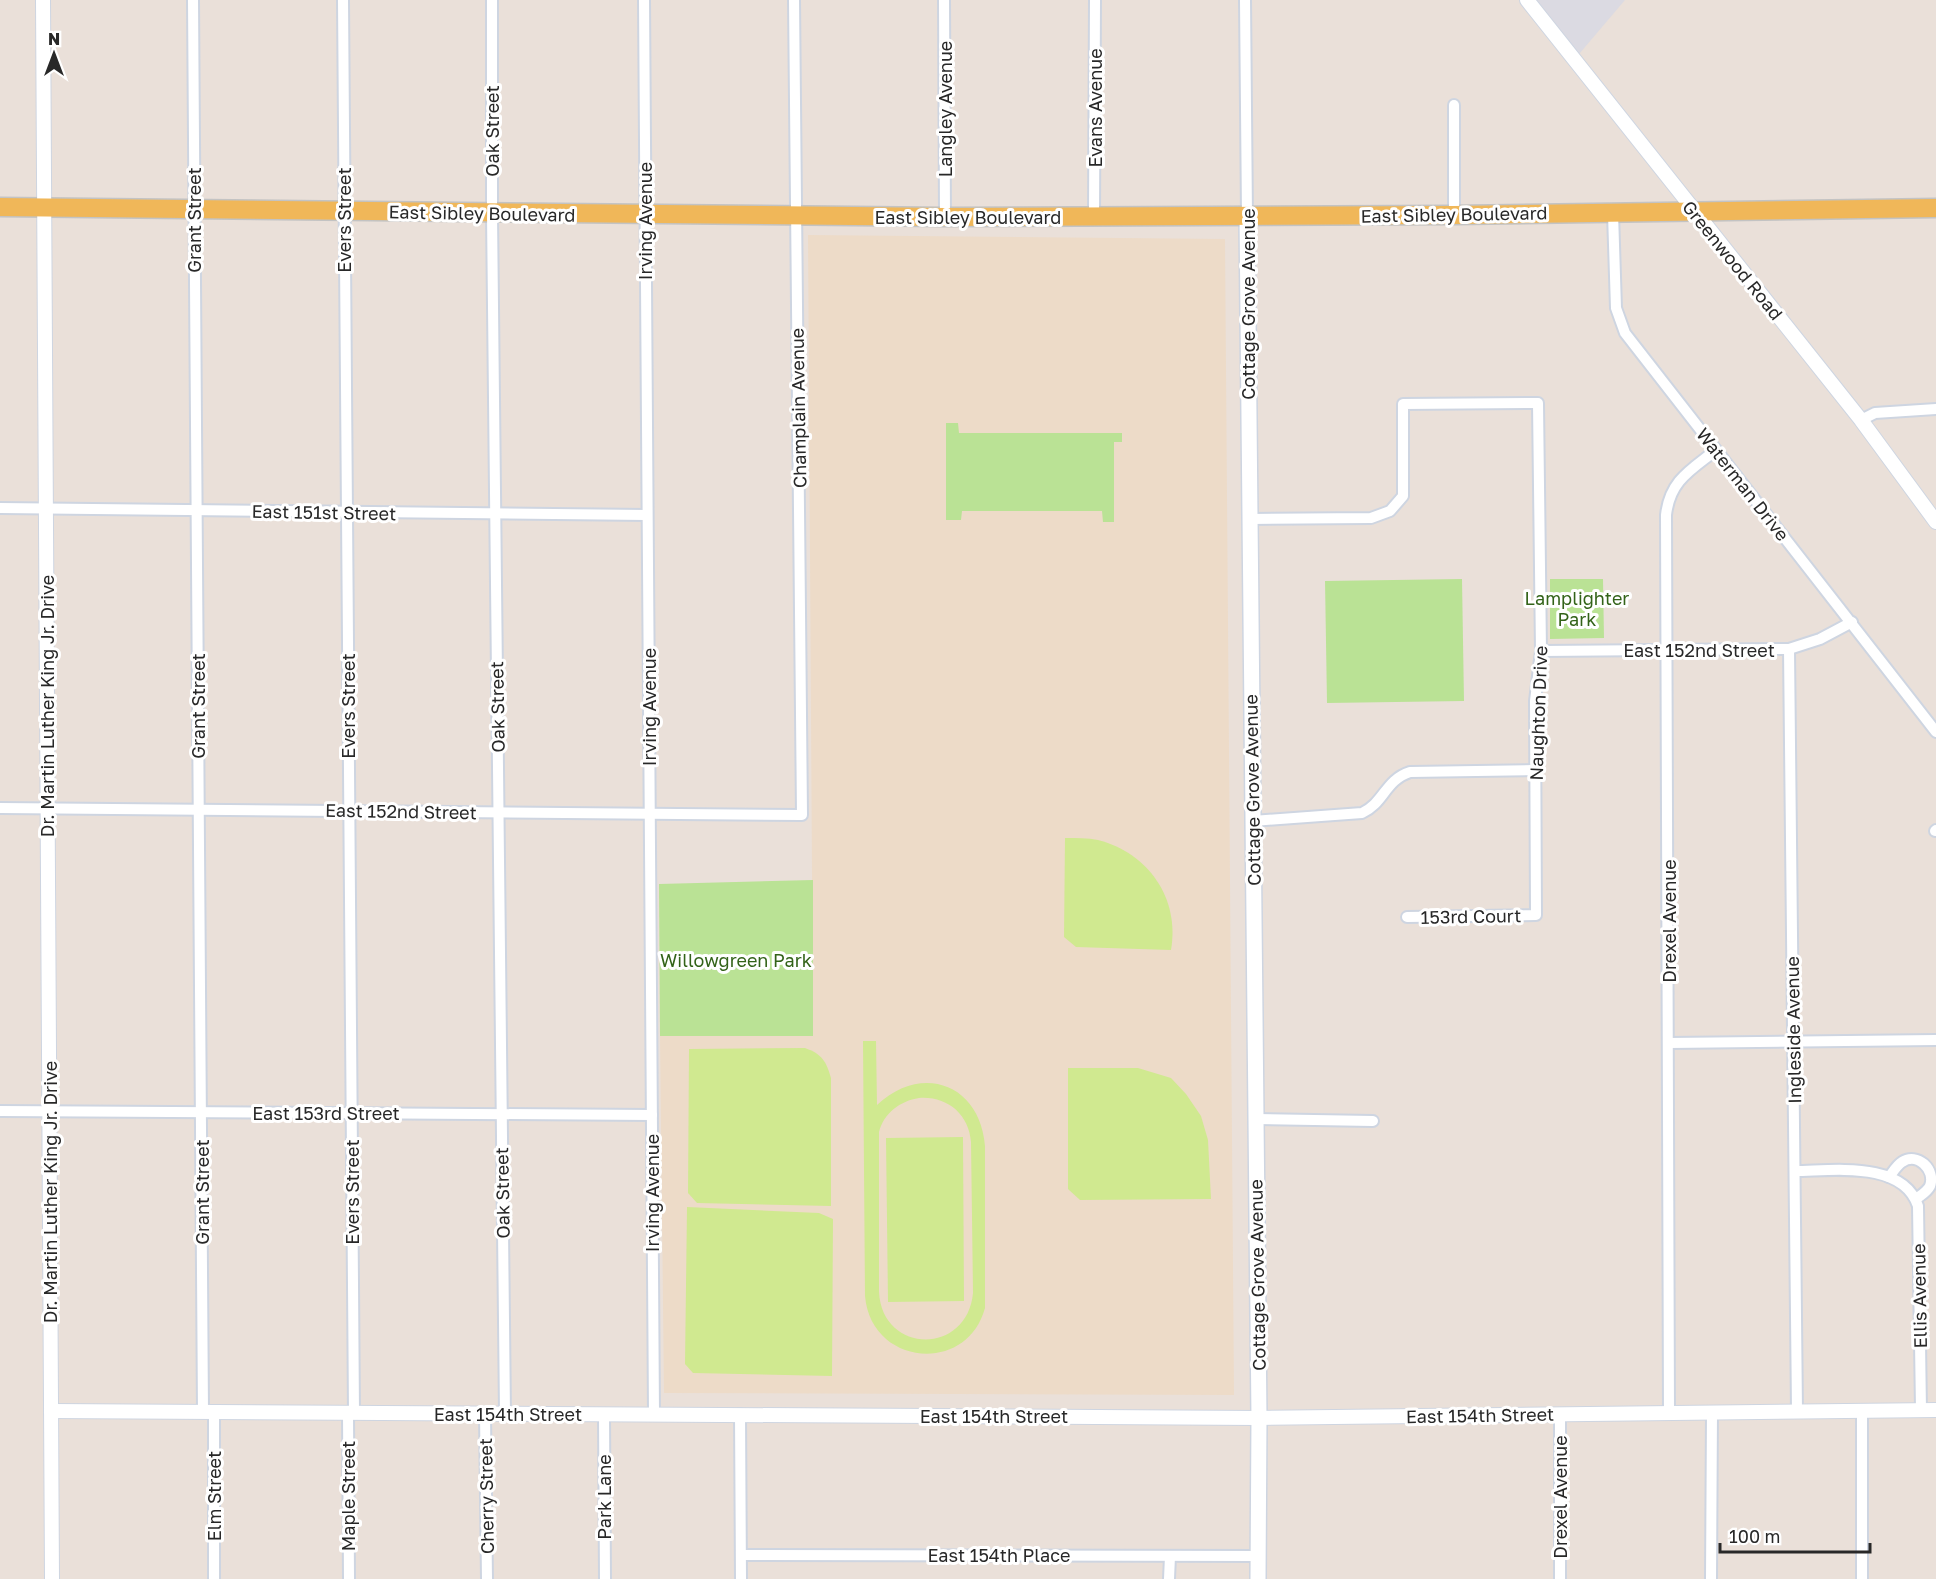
<svg xmlns="http://www.w3.org/2000/svg" width="1936" height="1579" font-family="'Golos Text',sans-serif">
<rect width="100%" height="100%" fill="#eae0d9"/>
<polygon fill="#dbdae2" points="1527,0 1625,0 1574,60"/>
<polygon fill="#eddbc8" points="808,235 1225,239 1234,1395 664,1393 660,1036 813,1036"/>
<g fill="#bae295">
<polygon points="946,423 958,423 959,433 1122,433 1122,442 1114,442 1114,522 1103,522 1102,511 962,511 961,520 946,520"/>
<polygon points="1462,579 1464,701 1327,703 1325,581"/>
<polygon points="1550,579 1603,579 1604,638 1550,639"/>
<polygon points="813,880 813,1036 660,1036 659,884"/>
</g>
<g fill="#d0e990" fill-rule="evenodd">
<path d="M 1065,838 C 1076,838 1088,838 1098,840 C 1148,853 1180,898 1171,950 L 1076,947 L 1064,937 Z"/>
<path d="M 863,1041 L 876,1041 L 877,1105 C 922,1063 980,1084 985,1146 L 985,1308 C 967,1375 871,1366 865,1296 ZM 919,1098 C 947,1096 969,1114 971,1142 L 973,1293 C 967,1356 882,1354 879,1292 L 879,1132 C 884,1113 900,1101 919,1098 Z"/>
<path d="M 805,1048 C 822,1054 826,1061 831,1078 L 831,1206 L 697,1203 L 688,1193 L 689,1049 Z"/>
<polygon points="1068,1068 1138,1068 1171,1078 1186,1094 1201,1116 1208,1140 1211,1199 1080,1200 1068,1189"/>
<polygon points="963,1137 964,1301 888,1302 886,1138"/>
<polygon points="687,1207 819,1213 833,1219 832,1376 693,1373 685,1364"/>
</g>
<g fill="none" stroke-linecap="round" stroke-linejoin="round">
<g stroke="#ced5e1" stroke-width="14">
<g id="minor">
<polyline points="193,0 203,1412"/>
<polyline points="343,0 354,1413"/>
<polyline points="492,0 492,214 505,1414"/>
<polyline points="644,0 654,1414"/>
<polyline points="944,0 945,217"/>
<polyline points="1245,0 1247,216"/>
<polyline points="1454,105 1454,215"/>
<polyline points="1613,213 1616,308 1625,333 1936,732"/>
<polyline points="1094,217 1095,0"/>
<polyline points="1861,420 1875,413 1936,409"/>
<polyline points="0,508 647,515"/>
<polyline points="1250,519 1371,518 1390,511 1403,496 1403,404 1538,403 1541,651 1535,701 1536,915 1407,917"/>
<polyline points="1789,649 1797,1411"/>
<polyline points="1541,651 1789,649 1820,639 1852,622"/>
<polyline points="0,808 802,815 794,0"/>
<path d="M 1253,821 L 1362,813 C 1384,803 1385,780 1410,772 L 1535,770"/>
<polyline points="1935,831 1936,830"/>
<polyline points="1669,1043 1936,1040"/>
<polyline points="0,1111 652,1115"/>
<polyline points="1255,1119 1373,1121"/>
<path d="M 1795,1171 C 1832,1171 1903,1160 1918,1206 L 1921,1410"/>
<path d="M 1889,1177 C 1893,1172 1897,1165 1902,1162 C 1917,1152 1936,1169 1930,1186 C 1927,1192 1921,1195 1916,1199"/>
<polyline points="1862,1411 1862,1579"/>
<polyline points="214,1412 214,1579"/>
<polyline points="348,1413 349,1579"/>
<path d="M 1669,1413 L 1666,515 C 1670,480 1691,470 1716,450"/>
<polyline points="485,1414 487,1579"/>
<polyline points="740,1414 741,1579"/>
<polyline points="1560,1414 1560,1579"/>
<polyline points="604,1415 605,1579"/>
<polyline points="741,1555 1258,1556"/>
<polyline points="1169,1579 1170,1556"/>
<polyline points="1711,1579 1712,1412"/>
</g>
</g>
<g stroke="#ced5e1" stroke-width="16">
<g id="tertiary">
<polyline points="43,0 52,1579"/>
<polyline points="1527,0 1861,420 1936,522"/>
<polyline points="51,1411 1259,1418 1936,1410"/>
</g>
</g>
<g stroke="#ced5e1" stroke-width="18">
<polyline id="secondary" points="1247,216 1259,1418 1258,1579"/>
</g>
<g stroke="#c3c3c3" stroke-width="21">
<polyline id="primary" points="0,207 945,217 1454,215 1936,208"/>
</g>
<use href="#minor" stroke="#fff" stroke-width="10"/>
<use href="#tertiary" stroke="#fff" stroke-width="14"/>
<use href="#secondary" stroke="#fff" stroke-width="15"/>
<use href="#primary" stroke="#f0b759" stroke-width="18"/>
</g>
<g text-anchor="middle" dominant-baseline="central" stroke-width="6" stroke-linejoin="round" paint-order="stroke">
<g font-size="18" fill="#282828" stroke="#fff">
<text transform="translate(1095 108) rotate(-90)">Evans Avenue</text>
<text transform="translate(945 109) rotate(-90)">Langley Avenue</text>
<text transform="translate(492 131) rotate(-90)">Oak Street</text>
<text transform="translate(482 213) rotate(1)">East Sibley Boulevard</text>
<text transform="translate(1454 214) rotate(-1)">East Sibley Boulevard</text>
<text x="968" y="217">East Sibley Boulevard</text>
<text transform="translate(194 220) rotate(-90)">Grant Street</text>
<text transform="translate(344 220) rotate(-90)">Evers Street</text>
<text transform="translate(645 221) rotate(-90)">Irving Avenue</text>
<text transform="translate(1733 260) rotate(51)">Greenwood Road</text>
<text transform="translate(1248 304) rotate(-90)">Cottage Grove Avenue</text>
<text transform="translate(798 408) rotate(-91)">Champlain Avenue</text>
<text transform="translate(1743 484) rotate(52)">Waterman Drive</text>
<text transform="translate(324 512) rotate(1)">East 151st Street</text>
<text x="1699" y="650">East 152nd Street</text>
<text transform="translate(47 706) rotate(-90)">Dr. Martin Luther King Jr. Drive</text>
<text transform="translate(198 706) rotate(-90)">Grant Street</text>
<text transform="translate(348 706) rotate(-90)">Evers Street</text>
<text transform="translate(497 707) rotate(-91)">Oak Street</text>
<text transform="translate(649 707) rotate(-90)">Irving Avenue</text>
<text transform="translate(1538 713) rotate(-88)">Naughton Drive</text>
<text transform="translate(1252 790) rotate(-91)">Cottage Grove Avenue</text>
<text transform="translate(401 811) rotate(1)">East 152nd Street</text>
<text transform="translate(1471 916) rotate(-1)">153rd Court</text>
<text transform="translate(1669 921) rotate(-90)">Drexel Avenue</text>
<text transform="translate(1793 1030) rotate(-91)">Ingleside Avenue</text>
<text x="326" y="1113">East 153rd Street</text>
<text transform="translate(50 1192) rotate(-90)">Dr. Martin Luther King Jr. Drive</text>
<text transform="translate(202 1192) rotate(-90)">Grant Street</text>
<text transform="translate(352 1192) rotate(-90)">Evers Street</text>
<text transform="translate(502 1193) rotate(-91)">Oak Street</text>
<text transform="translate(652 1193) rotate(-90)">Irving Avenue</text>
<text transform="translate(1257 1275) rotate(-91)">Cottage Grove Avenue</text>
<text transform="translate(1919 1296) rotate(-91)">Ellis Avenue</text>
<text x="508" y="1414">East 154th Street</text>
<text transform="translate(1480 1415) rotate(-1)">East 154th Street</text>
<text x="994" y="1416">East 154th Street</text>
<text transform="translate(214 1496) rotate(-90)">Elm Street</text>
<text transform="translate(348 1496) rotate(-90)">Maple Street</text>
<text transform="translate(486 1496) rotate(-91)">Cherry Street</text>
<text transform="translate(604 1497) rotate(-90)">Park Lane</text>
<text transform="translate(1560 1497) rotate(-90)">Drexel Avenue</text>
<text x="999" y="1555">East 154th Place</text>
</g>
<g font-size="18" fill="#336319" stroke="#fff">
<text x="1577" y="598">Lamplighter<tspan x="1577" dy="21">Park</tspan></text>
<text x="736" y="960">Willowgreen Park</text>
</g>
</g>
<g transform="translate(54 54)" stroke="#ffffff" stroke-width="4.5" paint-order="stroke">
<path d="M0-4.5L10 22L0 15L-10 22Z" fill="#282828"/>
<text y="-9" font-size="16" font-weight="bold" text-anchor="middle" fill="#282828">N</text>
</g>
<path d="M1720 1543v9h150v-9" fill="none" stroke="#282828" stroke-width="3"/>
<text x="1729" y="1543" font-size="18" fill="#282828" stroke="#ffffff" stroke-width="4.5" paint-order="stroke">100 m</text>
</svg>
